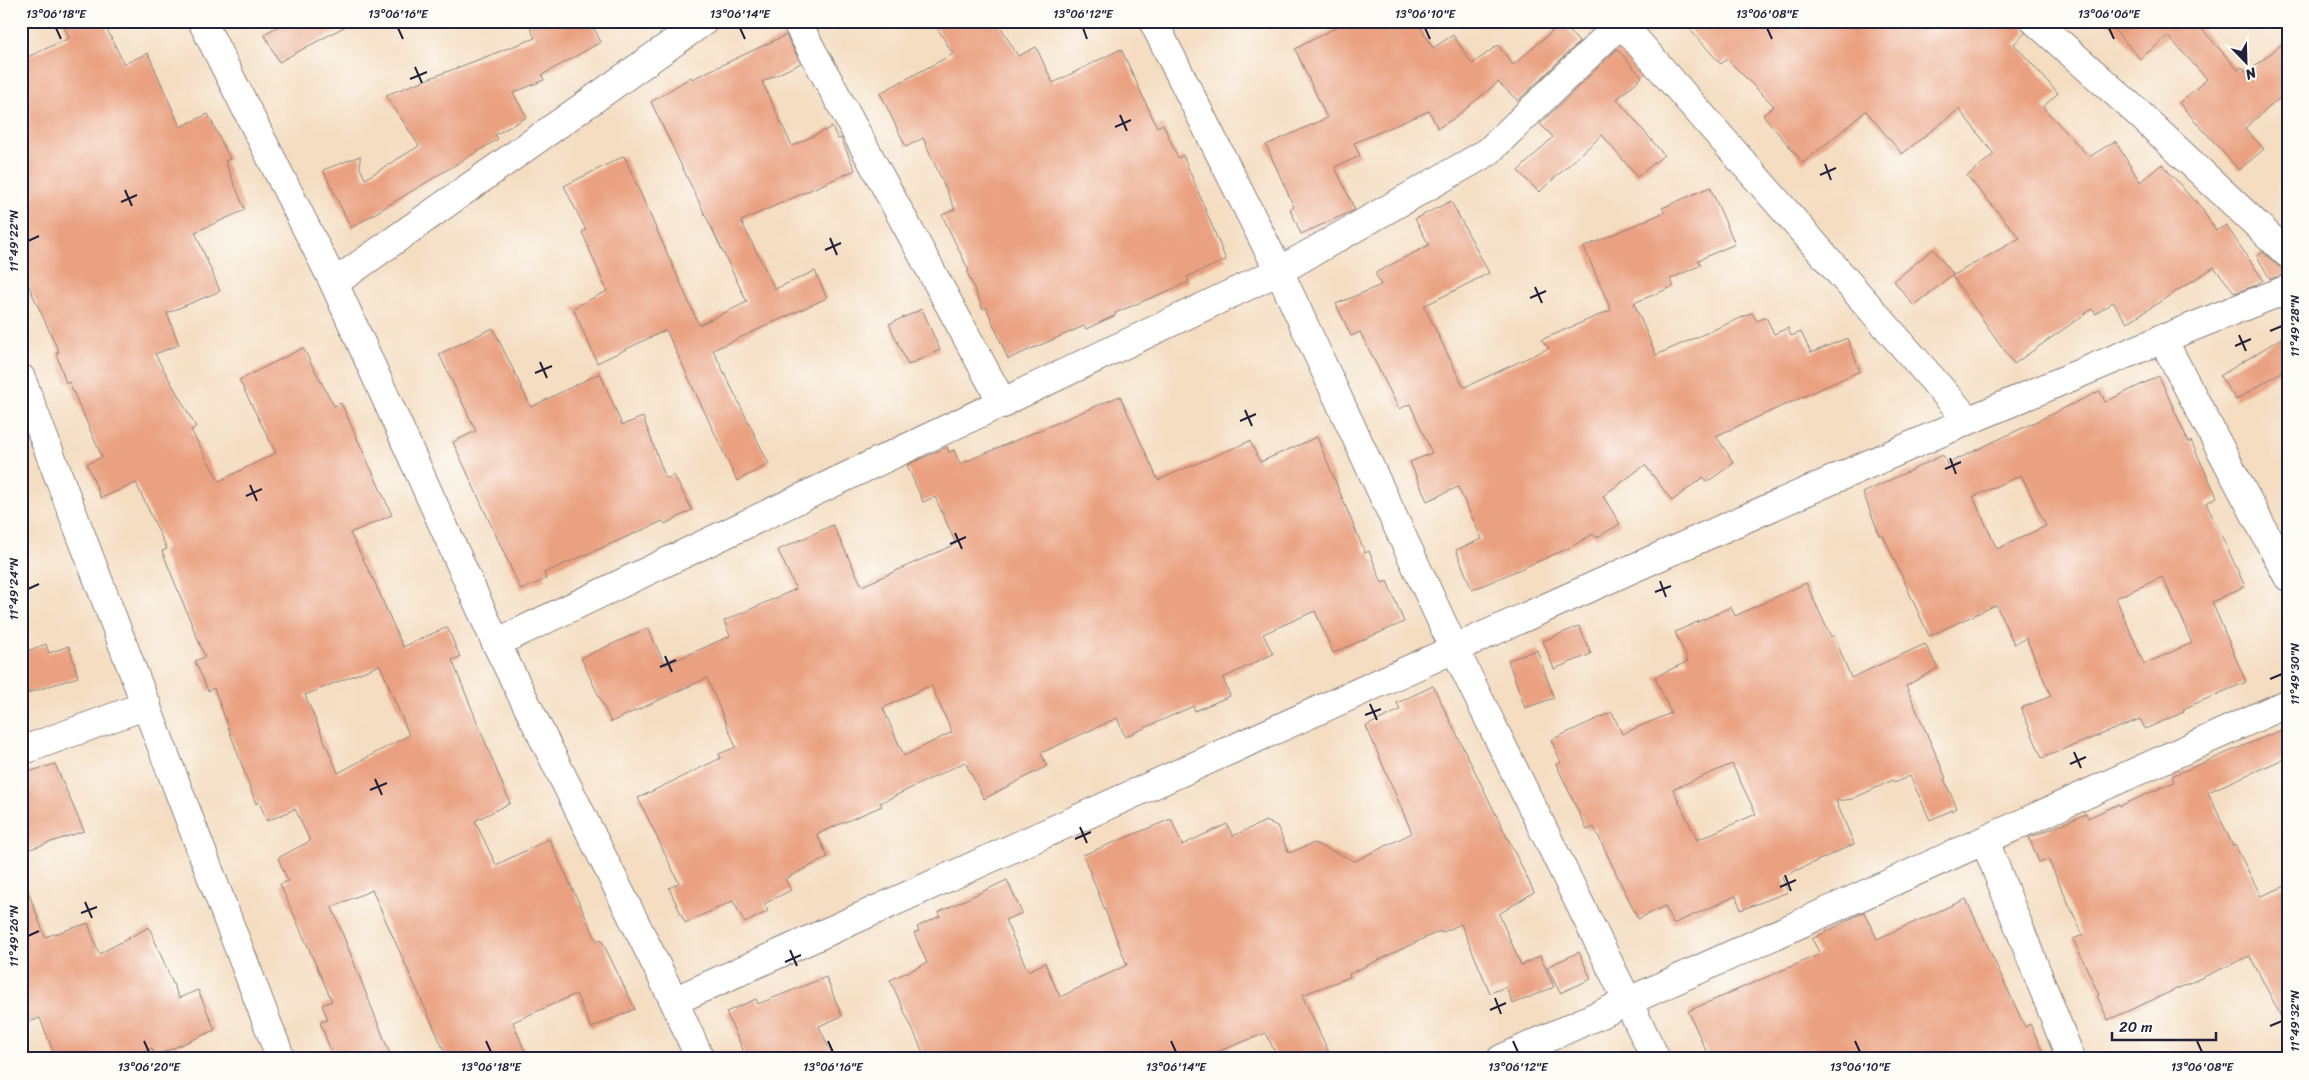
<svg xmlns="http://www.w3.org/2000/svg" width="2309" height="1080" font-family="Sriracha,sans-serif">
<rect width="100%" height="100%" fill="#fdfcf7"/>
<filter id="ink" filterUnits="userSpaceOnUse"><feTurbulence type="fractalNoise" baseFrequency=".02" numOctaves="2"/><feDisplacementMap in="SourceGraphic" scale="10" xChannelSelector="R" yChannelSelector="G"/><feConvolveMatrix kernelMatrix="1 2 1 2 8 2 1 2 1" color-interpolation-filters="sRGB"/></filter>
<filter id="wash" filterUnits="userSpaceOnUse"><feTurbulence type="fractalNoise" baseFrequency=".0096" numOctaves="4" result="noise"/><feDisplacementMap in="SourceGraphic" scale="20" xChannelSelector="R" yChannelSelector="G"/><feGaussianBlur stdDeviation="1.12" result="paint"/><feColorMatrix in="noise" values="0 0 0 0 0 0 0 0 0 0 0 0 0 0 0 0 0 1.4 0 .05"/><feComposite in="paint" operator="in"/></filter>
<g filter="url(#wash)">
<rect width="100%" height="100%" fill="#f4ddc1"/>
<g id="blocks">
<g fill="#eaa181" fill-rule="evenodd">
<path d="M 62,21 L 103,21 L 124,64 L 148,53 L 180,127 L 208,114 L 230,159 L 225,161 L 245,210 L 195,232 L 220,291 L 167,313 L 179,345 L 155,354 L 196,427 L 191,430 L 219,481 L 276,453 L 239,380 L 303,348 L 334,406 L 341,403 L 392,515 L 350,533 L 374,581 L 403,647 L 447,627 L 460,657 L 452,660 L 510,803 L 475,821 L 496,865 L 549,839 L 597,941 L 601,939 L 635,1009 L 591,1028 L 576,994 L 513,1022 L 528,1059 L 448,1059 L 372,890 L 332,907 L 392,1059 L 334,1059 L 320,1022 L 328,1020 L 322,1005 L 332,1001 L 280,884 L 288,881 L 278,858 L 310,841 L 295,809 L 267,821 L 259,802 L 256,804 L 214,688 L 208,691 L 195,661 L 205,657 L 162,551 L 167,549 L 136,483 L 101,498 L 87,464 L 102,457 L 69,382 L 66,383 L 56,353 L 59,352 L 21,269 L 21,60 L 69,38 ZM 380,665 L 409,735 L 338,773 L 305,695 Z"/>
<polygon points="288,21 355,21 279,62 264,34"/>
<polygon points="527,21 590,21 601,42 542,75 544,80 513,93 527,117 495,135 498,139 351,228 323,170 360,156 360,168 365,179 419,146 386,95 535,38"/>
<polygon points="933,21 997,21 1018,56 1036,47 1053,83 1121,49 1157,127 1163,124 1178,158 1183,155 1226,260 1187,277 1189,282 1115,313 1116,315 1086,329 1084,326 1008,359 986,307 983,309 967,272 969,271 942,215 955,209 923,138 906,147 880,93 953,54"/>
<polygon points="1348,21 1417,21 1433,48 1453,35 1472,64 1498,45 1513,65 1562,23 1579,42 1518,101 1498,82 1456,117 1438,128 1429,111 1354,143 1360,156 1335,167 1355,210 1301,234 1290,209 1294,207 1266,145 1327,118 1295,49"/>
<polygon points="1682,21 2020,21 2025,33 2014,44 2058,93 2043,107 2089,157 2115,141 2140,182 2162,164 2195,202 2197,201 2216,231 2226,225 2263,280 2256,285 2235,293 2214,267 2127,323 2113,302 2096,314 2092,309 2014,364 1952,276 2020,238 1967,176 1994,154 1959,109 1902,154 1866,111 1803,163 1763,115 1774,106 1727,59 1721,64"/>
<polygon points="2107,21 2195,21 2238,70 2242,67 2247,73 2288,39 2288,91 2245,128 2264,149 2239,170 2179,103 2207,79 2168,36 2140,59"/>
<polygon points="786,35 801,63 762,82 792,146 832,127 838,139 841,138 855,170 741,221 775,289 815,271 827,298 713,350 769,464 737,481 666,330 597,363 573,308 607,291 582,232 586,230 564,186 624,156 699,325 747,302 651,102 691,77 692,79"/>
<polygon points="1617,49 1642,77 1617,99 1664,155 1637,177 1602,135 1539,192 1518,171 1553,137 1540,124"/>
<polygon points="1710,187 1735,244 1698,260 1701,265 1670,279 1674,286 1634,303 1656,355 1752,313 1757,321 1766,317 1774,334 1788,328 1791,336 1801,332 1811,353 1847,338 1860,371 1716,436 1734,463 1707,482 1703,477 1672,501 1645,465 1603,496 1620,524 1596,538 1593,534 1569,548 1472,590 1456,550 1482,539 1458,487 1427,501 1410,462 1432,453 1410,404 1399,409 1360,332 1351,336 1336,304 1381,285 1375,273 1429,245 1415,219 1451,201 1489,273 1424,306 1463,386 1465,387 1549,348 1541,340 1611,310 1584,247 1665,212 1662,208"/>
<polygon points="1933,249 1953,274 1914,306 1894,281"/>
<polygon points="2263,252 2278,266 2288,269 2288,274 2270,279 2257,256"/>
<polygon points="922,309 940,350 908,365 889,324"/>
<polygon points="493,328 531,407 600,373 622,425 643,417 666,479 674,475 692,510 665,524 663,521 544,573 546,579 521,590 453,442 476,431 439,354"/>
<polygon points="2288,334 2288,368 2236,400 2220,376"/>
<path d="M 2159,376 L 2189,443 L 2191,441 L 2217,497 L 2206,503 L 2245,586 L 2212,602 L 2246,682 L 2183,709 L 2184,712 L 2145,729 L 2140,719 L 2042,758 L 2021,708 L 2051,696 L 2026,638 L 2014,644 L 1996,605 L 1929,636 L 1883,535 L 1880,536 L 1863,493 L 1943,455 L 1947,464 L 2100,391 L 2105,402 ZM 2021,475 L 2046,526 L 1997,549 L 1973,497 ZM 2162,577 L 2188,631 L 2187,632 L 2192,643 L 2144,664 L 2116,598 Z"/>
<path d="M 1120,396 L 1158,480 L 1250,441 L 1260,462 L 1317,437 L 1365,553 L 1369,551 L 1382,583 L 1387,581 L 1404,622 L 1333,653 L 1315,611 L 1263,634 L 1273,654 L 1223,678 L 1230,696 L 1195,711 L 1193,706 L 1125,737 L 1117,718 L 1041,753 L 1047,766 L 984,799 L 965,762 L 880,803 L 882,806 L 817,834 L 828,857 L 785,879 L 791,890 L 764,904 L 768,911 L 745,923 L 733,901 L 685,923 L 669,888 L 679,883 L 638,798 L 721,758 L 719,754 L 736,747 L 707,678 L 611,722 L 581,658 L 648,628 L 665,665 L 730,636 L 724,621 L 796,589 L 778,550 L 833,525 L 862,586 L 956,544 L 935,497 L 923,502 L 907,465 L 947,447 L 949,452 L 954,450 L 960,464 ZM 931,685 L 952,732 L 904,756 L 883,708 Z"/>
<path d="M 1806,583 L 1831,637 L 1834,635 L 1851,678 L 1925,644 L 1938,668 L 1906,686 L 1946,778 L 1944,779 L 1957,808 L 1930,820 L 1910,776 L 1894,783 L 1893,780 L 1852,799 L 1836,801 L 1854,844 L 1782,877 L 1788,892 L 1741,910 L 1736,896 L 1673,924 L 1665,906 L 1638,919 L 1594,827 L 1587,830 L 1556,764 L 1561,762 L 1551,740 L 1612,712 L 1622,734 L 1671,713 L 1655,677 L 1688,661 L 1675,632 L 1731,607 L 1735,616 ZM 1732,764 L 1756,814 L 1697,840 L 1673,789 Z"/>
<polygon points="1579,626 1591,654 1554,669 1543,641"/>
<polygon points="46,644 49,653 69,646 78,677 21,695 21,653"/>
<polygon points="1537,650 1554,698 1525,708 1508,660"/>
<polygon points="1433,686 1534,892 1499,914 1521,965 1540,956 1554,987 1513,1004 1506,987 1490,993 1461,924 1441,933 1440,931 1349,974 1350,977 1302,995 1332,1059 1278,1059 1266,1033 1199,1059 926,1059 890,980 927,963 914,933 919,931 917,927 940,916 939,912 1007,880 1022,913 1005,920 1028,971 1045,963 1060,997 1127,965 1083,855 1171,819 1182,845 1227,824 1233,836 1266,821 1277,826 1289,853 1314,843 1355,861 1412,833 1366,726 1400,710 1397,703"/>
<polygon points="2288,727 2288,757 2208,792 2233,846 2235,845 2261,896 2288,885 2288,1030 2250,956 2108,1020 2097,996 2099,995 2073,939 2083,935 2048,859 2039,862 2029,838 2086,814 2088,818 2119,804 2120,806 2174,782 2172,776"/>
<polygon points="55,764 84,831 21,852 21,774"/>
<polygon points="24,880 45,937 88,923 99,954 149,927 179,998 198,990 215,1030 155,1056 152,1048 125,1059 56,1059 40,1018 21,1025 21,881"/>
<polygon points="1966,899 2025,1027 2030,1024 2046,1059 1710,1059 1688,1011 1820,954 1812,939 1864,912 1877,939"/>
<polygon points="1579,952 1591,979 1560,993 1547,967"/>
<polygon points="826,977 842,1016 819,1026 834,1059 747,1059 726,1012 756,999 758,1004"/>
</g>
</g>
</g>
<g filter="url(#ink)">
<use href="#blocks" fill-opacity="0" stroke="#8b807e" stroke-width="1"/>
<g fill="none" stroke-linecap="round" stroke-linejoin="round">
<g stroke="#8b807e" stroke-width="30">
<g id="minor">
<polyline points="202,21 334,283 496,643 674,1001 700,1059"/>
<polyline points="796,21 1003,404"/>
<polyline points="1153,21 1279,271 1454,648 1656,1059"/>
<polyline points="2035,21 2136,111 2288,254"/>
<polyline points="1622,24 1968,420"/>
<polyline points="334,283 704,21"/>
<polyline points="2162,338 2288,577"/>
<polyline points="21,378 281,1059"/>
<polyline points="496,643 1279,271 1488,152 1623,21"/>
<polyline points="21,751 147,705"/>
<polyline points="1985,841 2071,1059"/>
<path d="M 674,1001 C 994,856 1314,710 1636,567 C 1852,471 2067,375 2288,289"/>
<polyline points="1501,1059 2288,703"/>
</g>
</g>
<use href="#minor" stroke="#fff" stroke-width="28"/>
</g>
</g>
<path fill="none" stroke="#22223b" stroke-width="2" d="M 56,28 L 61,39M 398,28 L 403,39M 740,28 L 745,39M 1083,28 L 1087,39M 1425,28 L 1430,39M 1767,28 L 1772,39M 2109,28 L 2114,39M 415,67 L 422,83M 410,79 L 427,72M 1120,115 L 1127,131M 1115,127 L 1131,120M 1825,164 L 1831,180M 1820,175 L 1836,168M 125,190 L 132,206M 121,202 L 137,195M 830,238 L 837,255M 28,241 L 39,236M 825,250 L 841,243M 1535,287 L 1542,303M 1530,298 L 1546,291M 2270,331 L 2282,326M 2239,335 L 2246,351M 2235,346 L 2251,339M 540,362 L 547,378M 535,373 L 552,366M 1245,410 L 1252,426M 1240,421 L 1256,414M 1950,458 L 1956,474M 1945,469 L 1961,462M 250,485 L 257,501M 246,496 L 262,489M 955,533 L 962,549M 950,544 L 966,537M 1660,581 L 1666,597M 28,589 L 39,584M 1655,592 L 1671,586M 665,656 L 672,672M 660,667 L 676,660M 2270,679 L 2282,674M 1370,704 L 1377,720M 1365,715 L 1381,709M 2074,752 L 2081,768M 2070,764 L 2086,757M 375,779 L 382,795M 370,790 L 387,783M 1080,827 L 1087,843M 1075,839 L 1091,832M 1785,875 L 1791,891M 1780,887 L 1796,880M 85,902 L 92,918M 81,913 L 97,907M 28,936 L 39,931M 790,950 L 797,966M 785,962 L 801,955M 1495,998 L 1501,1014M 1490,1010 L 1506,1003M 2270,1026 L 2282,1021M 144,1041 L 149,1052M 486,1041 L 491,1052M 828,1041 L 833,1052M 1171,1041 L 1176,1052M 1513,1041 L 1518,1052M 1855,1041 L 1860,1052M 2197,1041 L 2202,1052"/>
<rect width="2309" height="1080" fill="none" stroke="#fdfcf7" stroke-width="55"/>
<g transform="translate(2246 62) rotate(157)" stroke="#fdfcf7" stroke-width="4" paint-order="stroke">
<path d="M0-4L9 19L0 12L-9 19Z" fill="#22223b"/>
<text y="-8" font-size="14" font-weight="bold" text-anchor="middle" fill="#22223b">N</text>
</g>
<path d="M2112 1032v8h104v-8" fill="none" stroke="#22223b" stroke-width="2.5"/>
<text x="2119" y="1032" font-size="15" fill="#22223b" stroke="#fdfcf7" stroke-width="4" paint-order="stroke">20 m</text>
<rect x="28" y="28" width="2254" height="1024" fill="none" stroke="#22223b" stroke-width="2"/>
<g font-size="12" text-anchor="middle" fill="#22223b">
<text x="56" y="18">13°06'18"E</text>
<text x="398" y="18">13°06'16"E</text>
<text x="740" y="18">13°06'14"E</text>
<text x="1083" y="18">13°06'12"E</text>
<text x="1425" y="18">13°06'10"E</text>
<text x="1767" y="18">13°06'08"E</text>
<text x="2109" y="18">13°06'06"E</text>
<text transform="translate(14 241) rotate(-90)" y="4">11°49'22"N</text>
<text transform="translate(2295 326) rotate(-90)" y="4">11°49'28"N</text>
<text transform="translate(14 589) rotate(-90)" y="4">11°49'24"N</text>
<text transform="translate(2295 674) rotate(-90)" y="4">11°49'30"N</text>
<text transform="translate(14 936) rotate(-90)" y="4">11°49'26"N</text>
<text transform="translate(2295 1021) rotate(-90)" y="4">11°49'32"N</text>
<text x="149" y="1071">13°06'20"E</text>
<text x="491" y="1071">13°06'18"E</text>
<text x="833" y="1071">13°06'16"E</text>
<text x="1176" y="1071">13°06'14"E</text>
<text x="1518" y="1071">13°06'12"E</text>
<text x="1860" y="1071">13°06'10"E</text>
<text x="2202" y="1071">13°06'08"E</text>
</g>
</svg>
